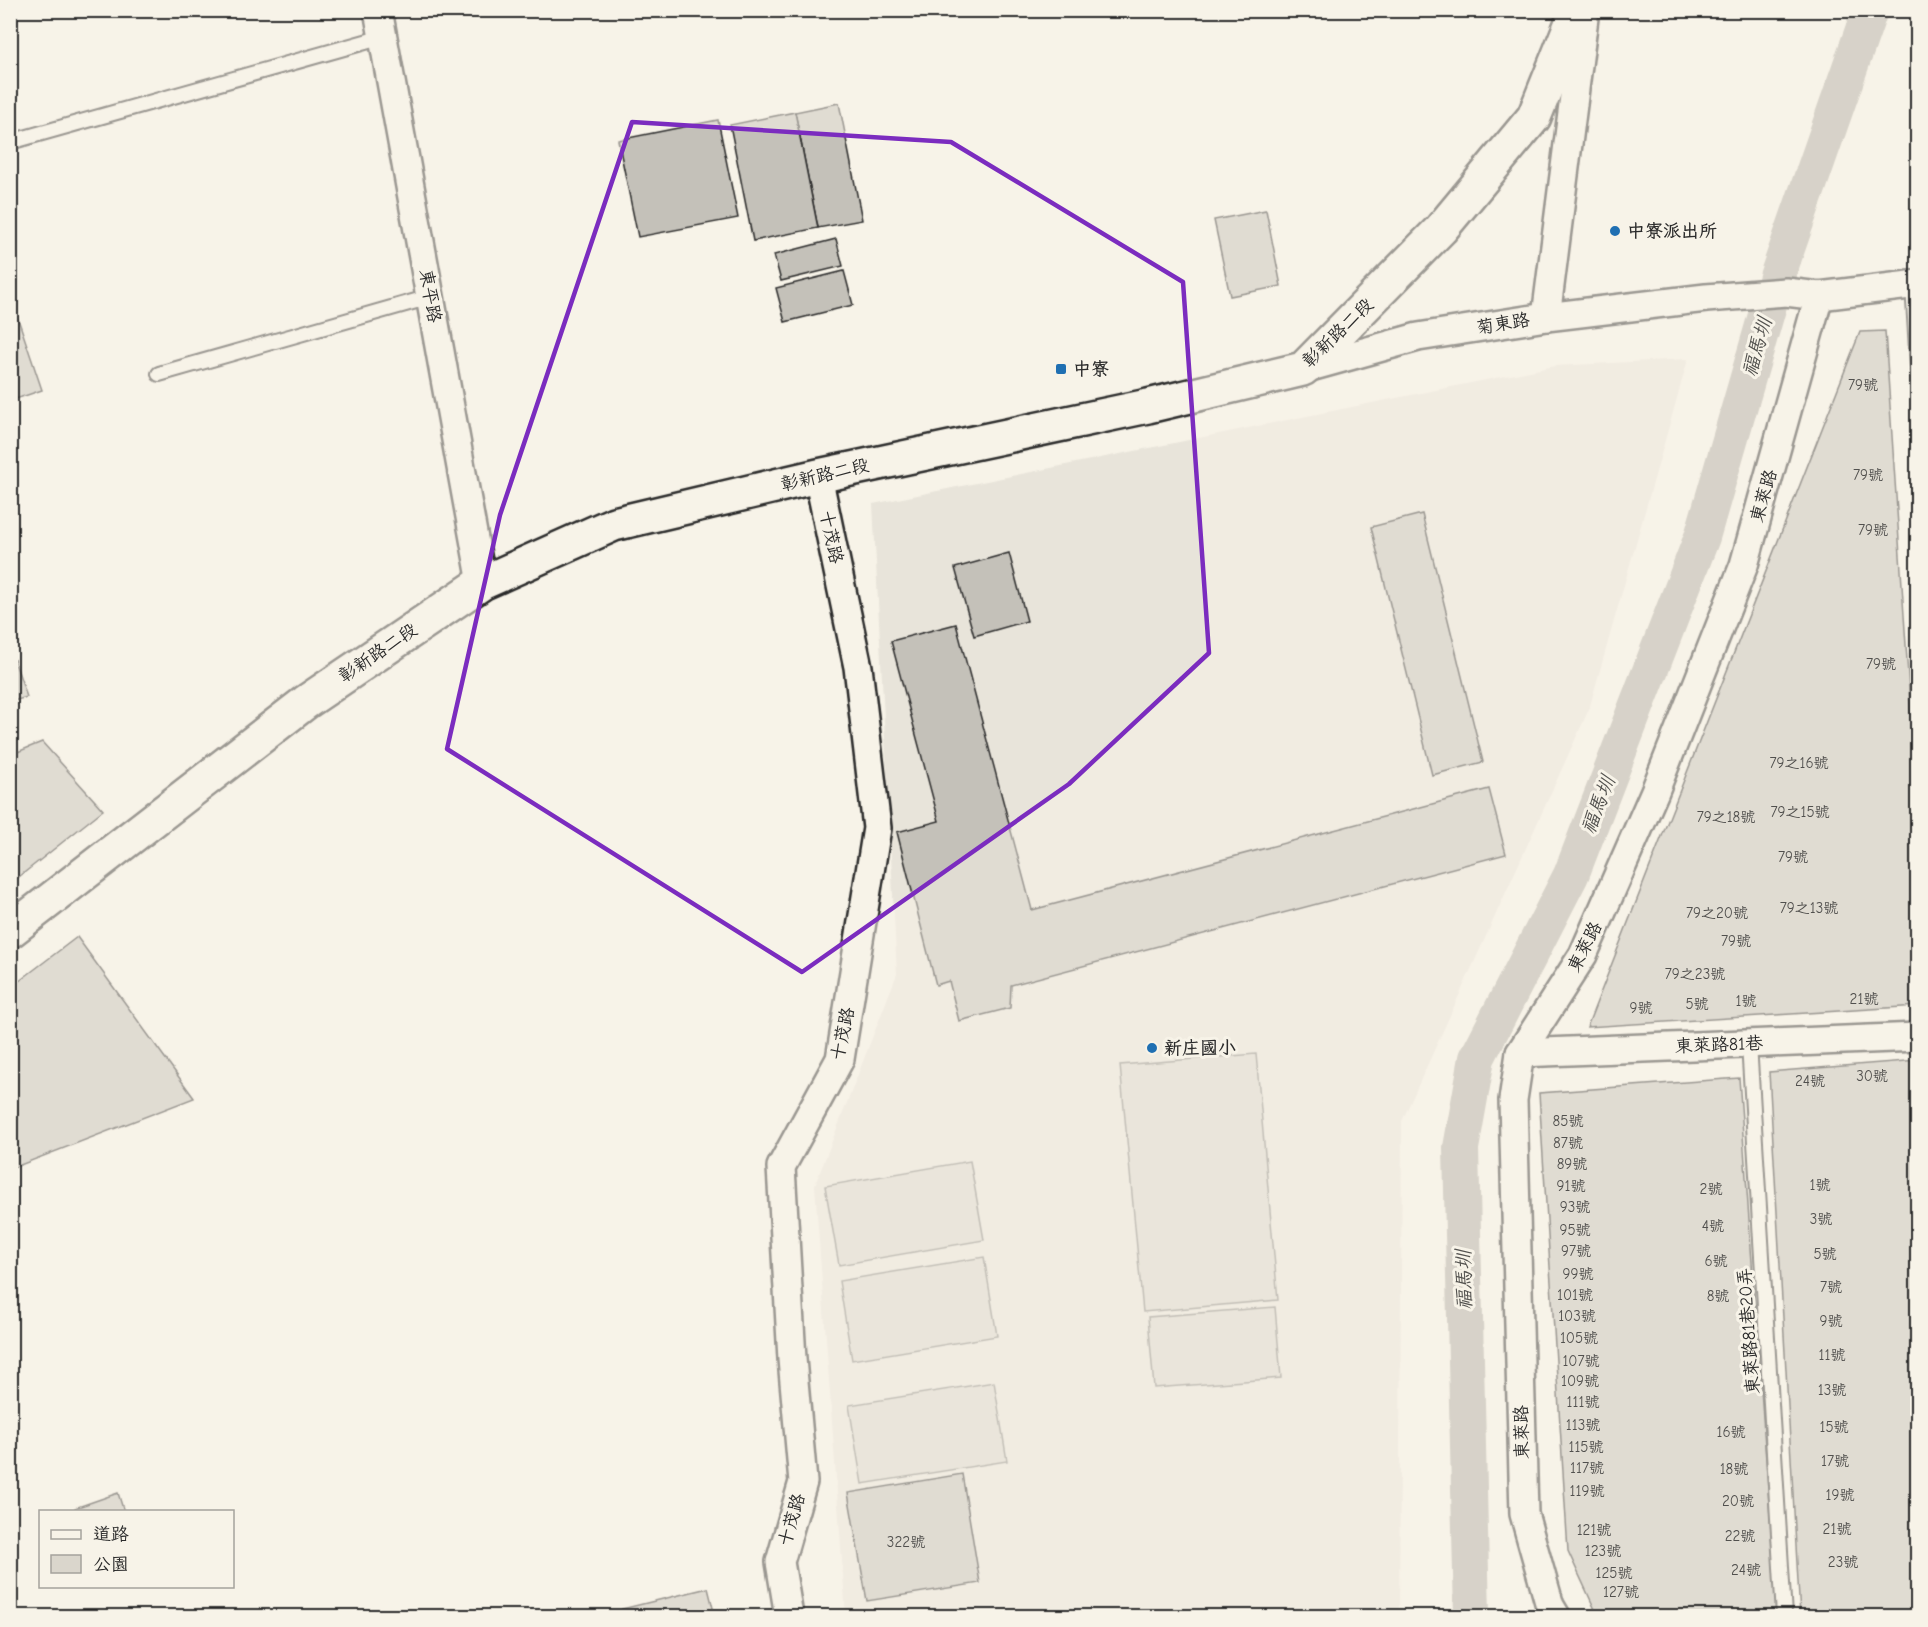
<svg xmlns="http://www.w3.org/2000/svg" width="1928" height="1627" font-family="'Comic Neue','LXGW WenKai TC',sans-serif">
<rect width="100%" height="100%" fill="#f7f3e8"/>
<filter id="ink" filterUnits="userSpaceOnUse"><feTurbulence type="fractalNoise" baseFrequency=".0167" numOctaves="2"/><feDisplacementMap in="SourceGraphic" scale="12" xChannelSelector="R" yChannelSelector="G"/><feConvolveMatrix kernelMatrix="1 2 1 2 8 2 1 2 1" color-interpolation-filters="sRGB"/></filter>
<g filter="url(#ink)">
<polygon fill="#e8e4da" points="1688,359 1589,709 1402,1121 1399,1616 846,1616 815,1185 897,974 873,504 1555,366"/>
<g fill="#dad6cc" stroke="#82807c" stroke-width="1.5">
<polygon points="1256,1054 1278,1300 1143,1312 1120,1065"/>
<polygon points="970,1161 984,1240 839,1265 825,1186"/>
<polygon points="984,1257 997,1336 852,1360 839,1281"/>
<polygon points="1275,1307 1281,1378 1154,1388 1148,1317"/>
<polygon points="994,1382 1007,1461 862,1484 849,1405"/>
</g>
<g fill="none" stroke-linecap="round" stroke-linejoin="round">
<polyline stroke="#afaca4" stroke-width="36" points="1472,1616 1461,1148 1477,1058 1571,875 1702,537 1777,277 1870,10"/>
</g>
<g fill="#c4c1b9" stroke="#2b2b2b" stroke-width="1.5">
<polygon points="839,103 862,220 818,228 795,112"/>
<polygon points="795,112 818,228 753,241 730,125"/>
<polygon points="718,120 738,218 638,237 618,140"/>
<polygon points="1266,210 1281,286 1230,296 1214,220"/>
<polygon points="836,239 843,266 781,281 774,255"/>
<polygon points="844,271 853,305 785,322 776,288"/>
<polygon points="11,298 42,390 10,401 10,298"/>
<polygon points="1885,331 1918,825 1918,1006 1587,1027 1860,332"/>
<polygon points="1422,514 1483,762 1432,775 1371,527"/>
<polygon points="1009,553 1027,621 974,636 955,568"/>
<polygon points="956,624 1032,910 1489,789 1506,854 1011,985 1010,1008 959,1021 949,981 936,985 897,832 939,821 891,641"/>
<polygon points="10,648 27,697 10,702"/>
<polygon points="42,742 103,810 10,884 10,755"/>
<polygon points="77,937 194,1098 10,1169 10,988"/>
<polygon points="1918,1060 1918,1616 1800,1616 1769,1072"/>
<polygon points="1739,1078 1777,1616 1598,1616 1568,1551 1539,1093"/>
<polygon points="962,1474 980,1583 867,1601 848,1493"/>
<polygon points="118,1493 124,1512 76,1512 75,1508"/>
<polygon points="708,1588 715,1616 624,1616 622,1609"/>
</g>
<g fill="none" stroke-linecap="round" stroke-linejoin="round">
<g stroke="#2b2b2b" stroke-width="18">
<g id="service">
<polyline points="10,142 383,37"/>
<polyline points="1913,285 1918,367"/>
<polyline points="159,374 430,297"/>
<polyline points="1749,1044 1784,1616"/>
</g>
</g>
<g stroke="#2b2b2b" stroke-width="32">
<g id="minor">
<polyline points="378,10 482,583"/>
<polyline points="1546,317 1585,10"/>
<polyline points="1303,369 1418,337 1546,317 1706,298 1786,292 1819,296 1918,284"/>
<polyline points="1520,1053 1918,1037"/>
<polyline points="789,1616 780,1562 803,1482 792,1359 781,1167 840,1059 877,828 858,667 818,476"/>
<polyline points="1556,1616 1550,1606 1524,1514 1513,1100 1520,1053 1583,955 1655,791 1744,565 1819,296"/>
</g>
</g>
<g stroke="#2b2b2b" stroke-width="38">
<polyline id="tertiary" points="10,931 306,702 482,583 614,524 818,476 1148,406 1303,369 1441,229 1534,117 1577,10"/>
</g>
<use href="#service" stroke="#f7f3e8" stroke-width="14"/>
<use href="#minor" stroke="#f7f3e8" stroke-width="27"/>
<use href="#tertiary" stroke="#f7f3e8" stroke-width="33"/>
</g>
</g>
<path d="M0 0H1928V1627H0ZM 632,122 L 951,142 L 1183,282 L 1209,653 L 1069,784 L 802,972 L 447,749 L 500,515 Z" fill="#f7f3e8" fill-opacity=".55" fill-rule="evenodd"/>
<path fill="none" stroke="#7b2cbf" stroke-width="4.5" stroke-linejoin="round" d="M 632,122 L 951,142 L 1183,282 L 1209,653 L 1069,784 L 802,972 L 447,749 L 500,515 Z"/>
<g fill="#1f6fb2" stroke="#f7f3e8" stroke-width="2">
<circle cx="1615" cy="231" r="6"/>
<rect x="1055" y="363" width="12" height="12" rx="3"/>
<circle cx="1152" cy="1048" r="6"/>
</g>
<g text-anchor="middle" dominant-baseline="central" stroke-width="6" stroke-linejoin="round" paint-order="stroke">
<g font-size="15" fill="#51504e">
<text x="1863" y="385">79號</text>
<text x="1868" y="475">79號</text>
<text x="1873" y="530">79號</text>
<text x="1881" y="664">79號</text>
<text x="1799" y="763">79之16號</text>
<text x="1800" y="812">79之15號</text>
<text x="1726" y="817">79之18號</text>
<text x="1793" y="857">79號</text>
<text x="1809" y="908">79之13號</text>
<text x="1717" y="913">79之20號</text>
<text x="1736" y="941">79號</text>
<text x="1695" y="974">79之23號</text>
<text x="1864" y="999">21號</text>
<text x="1746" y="1001">1號</text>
<text x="1697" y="1004">5號</text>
<text x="1641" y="1008">9號</text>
<text x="1872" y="1076">30號</text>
<text x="1810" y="1081">24號</text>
<text x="1568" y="1121">85號</text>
<text x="1568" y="1143">87號</text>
<text x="1572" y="1164">89號</text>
<text x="1820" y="1185">1號</text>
<text x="1571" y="1186">91號</text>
<text x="1711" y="1189">2號</text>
<text x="1575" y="1207">93號</text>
<text x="1821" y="1219">3號</text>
<text x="1713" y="1226">4號</text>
<text x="1575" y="1230">95號</text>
<text x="1576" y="1251">97號</text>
<text x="1825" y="1254">5號</text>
<text x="1716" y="1261">6號</text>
<text x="1578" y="1274">99號</text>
<text x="1831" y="1287">7號</text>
<text x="1575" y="1295">101號</text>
<text x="1718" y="1296">8號</text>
<text x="1577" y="1316">103號</text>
<text x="1831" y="1321">9號</text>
<text x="1579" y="1338">105號</text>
<text x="1832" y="1355">11號</text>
<text x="1581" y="1361">107號</text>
<text x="1580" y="1381">109號</text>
<text x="1832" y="1390">13號</text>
<text x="1583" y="1402">111號</text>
<text x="1583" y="1425">113號</text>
<text x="1834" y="1427">15號</text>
<text x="1731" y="1432">16號</text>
<text x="1586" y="1447">115號</text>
<text x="1835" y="1461">17號</text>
<text x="1587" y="1468">117號</text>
<text x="1734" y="1469">18號</text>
<text x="1587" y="1491">119號</text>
<text x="1840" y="1495">19號</text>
<text x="1738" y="1501">20號</text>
<text x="1837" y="1529">21號</text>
<text x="1594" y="1530">121號</text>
<text x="1740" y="1536">22號</text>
<text x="906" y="1542">322號</text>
<text x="1603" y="1551">123號</text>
<text x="1843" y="1562">23號</text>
<text x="1746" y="1570">24號</text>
<text x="1614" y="1573">125號</text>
<text x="1621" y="1592">127號</text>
</g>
<g font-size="18" font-weight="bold" fill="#2b2b2b" stroke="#f7f3e8" text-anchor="start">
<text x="1627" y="231">中寮派出所</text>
<text x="1073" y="369">中寮</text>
<text x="1164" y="1048">新庄國小</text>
</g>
<g font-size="18" fill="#2b2b2b" stroke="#f7f3e8">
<text transform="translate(430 296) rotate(80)">東平路</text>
<text transform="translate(1503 324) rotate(-9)">菊東路</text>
<text transform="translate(1338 333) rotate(-44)">彰新路二段</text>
<text transform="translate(825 475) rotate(-13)">彰新路二段</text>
<text transform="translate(1764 496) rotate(-74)">東萊路</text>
<text transform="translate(831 537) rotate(78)">十茂路</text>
<text transform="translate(378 653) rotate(-34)">彰新路二段</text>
<text transform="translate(1585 947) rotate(-63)">東萊路</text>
<text transform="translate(843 1034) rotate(-78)">十茂路</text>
<text transform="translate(1719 1045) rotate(-2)">東萊路81巷</text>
<text transform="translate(1749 1331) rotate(-94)">東萊路81巷20弄</text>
<text transform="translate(1522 1432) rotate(-91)">東萊路</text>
<text transform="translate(792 1520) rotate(-74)">十茂路</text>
</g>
<g font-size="20" font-style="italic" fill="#53524f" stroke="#f7f3e8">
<text transform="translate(1757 347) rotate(-74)">福馬圳</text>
<text transform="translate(1598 805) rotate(-69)">福馬圳</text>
<text transform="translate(1464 1280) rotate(-91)">福馬圳</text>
</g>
</g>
<rect width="1928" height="1627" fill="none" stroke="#f7f3e8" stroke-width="36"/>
<rect x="18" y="18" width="1892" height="1591" fill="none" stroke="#2b2b2b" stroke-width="2" filter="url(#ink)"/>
<rect x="39" y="1510" width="195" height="78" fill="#f7f3e8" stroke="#a5a39c" stroke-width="1.5"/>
<rect x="51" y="1530" width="30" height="9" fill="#f7f3e8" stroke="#a5a39c" stroke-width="1.5"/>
<text x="93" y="1540" font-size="18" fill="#2b2b2b">道路</text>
<rect x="51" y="1555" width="30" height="18" fill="#dad6cc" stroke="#a5a39c" stroke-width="1.5"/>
<text x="93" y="1570" font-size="18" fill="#2b2b2b">公園</text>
</svg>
